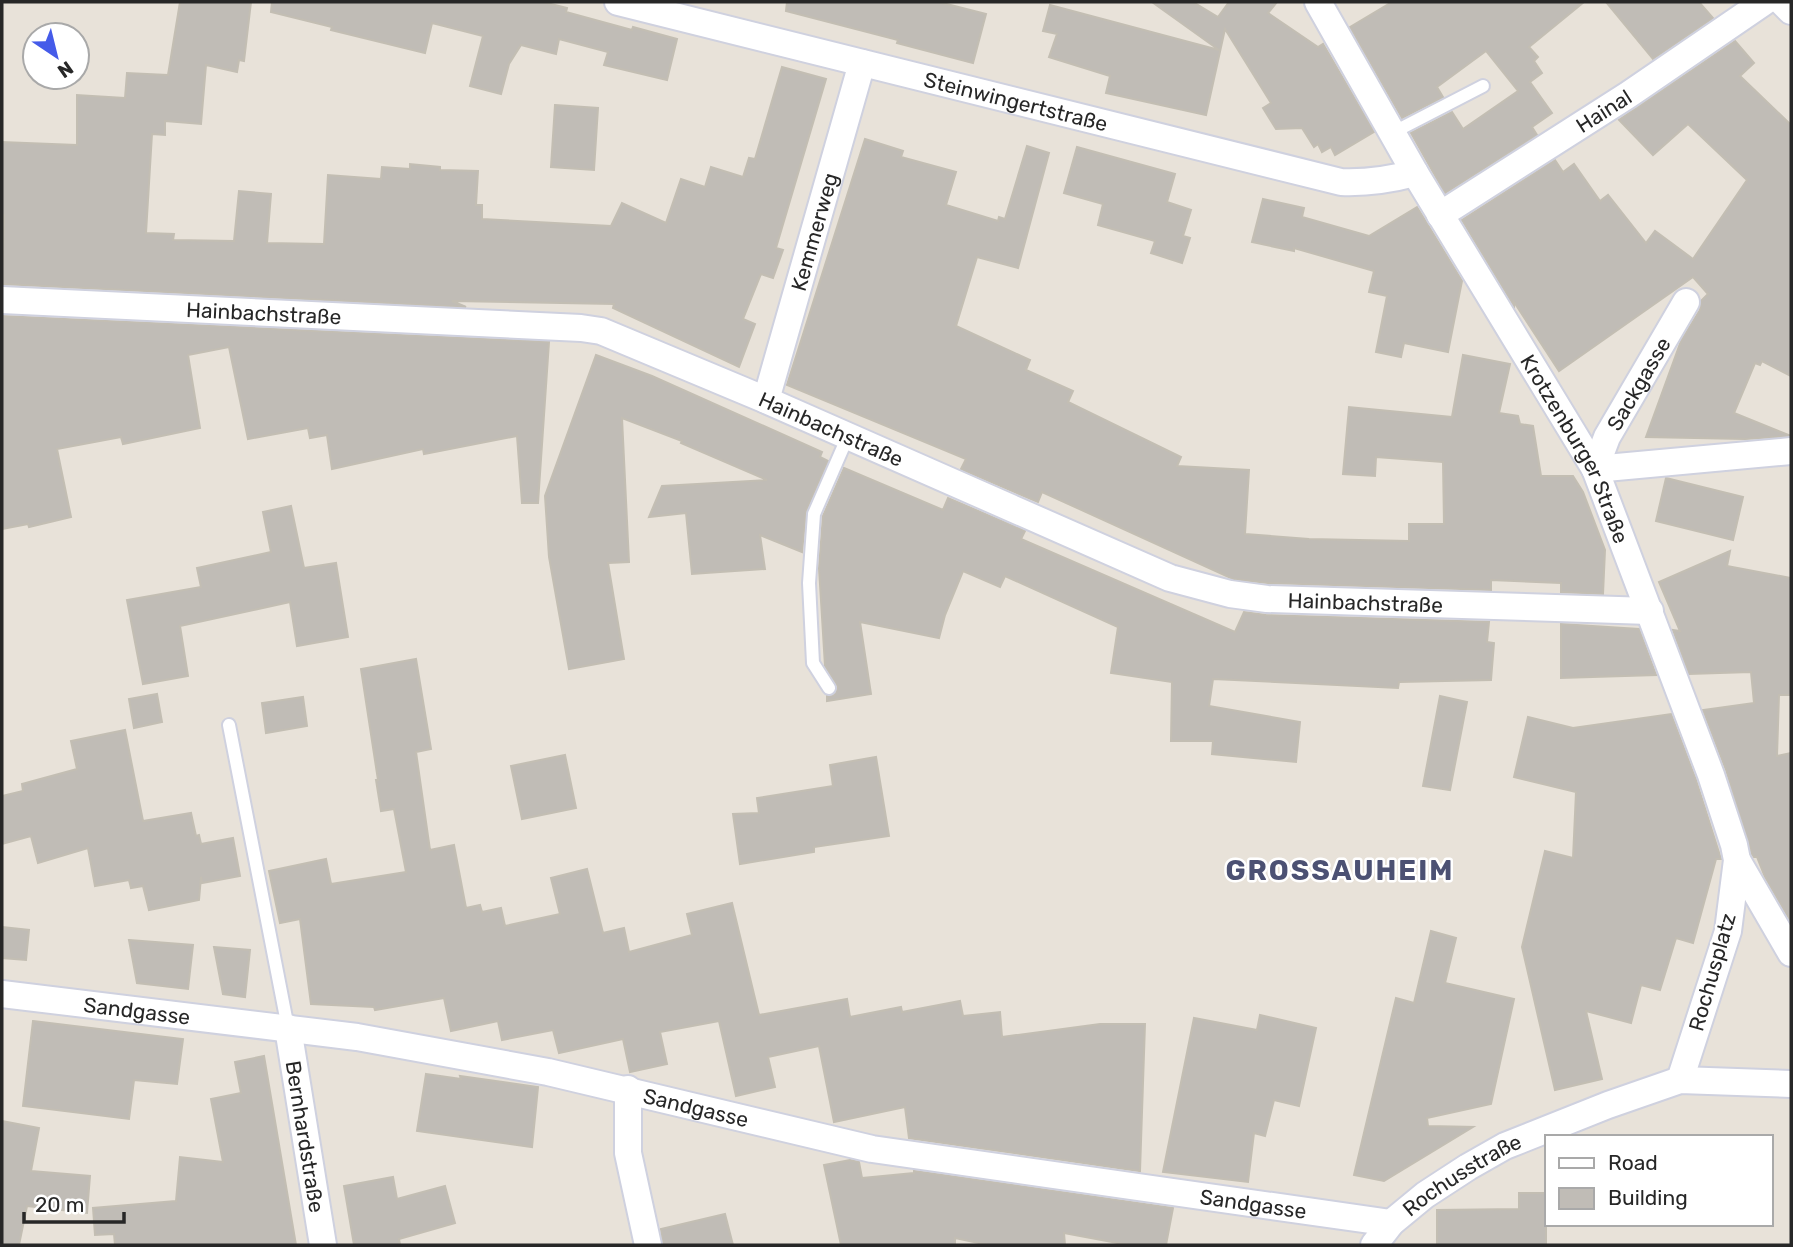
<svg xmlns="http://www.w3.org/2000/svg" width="1793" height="1247" font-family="Rubik,sans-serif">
<rect width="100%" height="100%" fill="#e8e2d9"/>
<g fill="#c0bcb6" stroke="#c3beb3" stroke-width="2">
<polygon points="180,2 251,2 244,61 239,60 237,72 206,65 201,124 165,121 165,135 152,134 146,233 174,234 173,240 234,241 239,191 271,194 267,243 324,244 328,175 381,179 382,167 410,169 410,164 440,167 440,170 478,171 476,205 482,205 482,219 611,226 622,203 666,223 681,179 705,187 711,167 743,177 749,158 755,159 782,67 826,79 776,248 783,250 773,278 761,274 743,319 755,324 739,367 613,308 614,304 452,301 466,307 2,284 4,215 2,214 2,142 77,145 77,95 125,98 127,73 168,75"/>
<polygon points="272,2 543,2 567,8 566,12 632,30 633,27 677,39 667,80 604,65 608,52 559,39 556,54 521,45 509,64 501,94 470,86 483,36 432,23 425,53 331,30 332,27 271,12"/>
<polygon points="787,2 939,2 986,14 973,63 897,43 898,40 786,11"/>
<polygon points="1152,2 1193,2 1218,17 1229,2 1277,2 1268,13 1318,47 1323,44 1374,132 1335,155 1331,147 1322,152 1318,144 1314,147 1302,128 1276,129 1263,108 1271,103 1225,29 1206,115 1106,93 1110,76 1049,57 1057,34 1043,31 1050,5 1219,50"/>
<polygon points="1392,2 1584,2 1529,47 1538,57 1534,61 1542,73 1530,82 1552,113 1532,127 1537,135 1445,193 1411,133 1452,112 1463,129 1518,91 1486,51 1437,87 1443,97 1402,118 1350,27"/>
<polygon points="1606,2 1699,2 1713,18 1653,59"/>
<polygon points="1735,41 1754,63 1740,76 1791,125 1791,376 1762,361 1760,365 1755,363 1734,413 1791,436 1745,439 1646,437 1681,341 1700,310 1701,301 1708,294 1693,277 1559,371 1514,302 1514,306 1462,220 1555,160 1563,172 1574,164 1600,201 1608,195 1646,243 1655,231 1693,259 1747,180 1688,124 1653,155 1619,120"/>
<polygon points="555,105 598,108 594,170 551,167"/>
<polygon points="865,139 903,151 901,157 956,172 946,205 998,221 999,217 1005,219 1027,146 1049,153 1018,268 977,257 956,326 1030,360 1026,370 1073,391 1068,402 1181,457 1177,466 1249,470 1245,534 1309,539 1409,541 1409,524 1444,524 1443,462 1376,457 1375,476 1343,474 1349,407 1452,417 1463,355 1510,364 1499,413 1518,416 1520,424 1533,426 1541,476 1573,476 1583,492 1605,550 1603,594 1561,592 1561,583 1491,580 1491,590 1268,583 1233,579 1042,492 1038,502 961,469 966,459 787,385"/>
<polygon points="1077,147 1175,174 1167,202 1191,210 1183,236 1190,238 1182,263 1151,253 1155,241 1098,225 1103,204 1064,193"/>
<polygon points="1263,199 1304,208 1302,217 1369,236 1417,207 1462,281 1448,352 1404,343 1401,357 1376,352 1387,296 1369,292 1374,271 1294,248 1294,251 1252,242"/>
<polygon points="2,316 549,342 538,503 522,503 517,436 424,454 423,449 332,469 327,435 310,438 308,428 248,439 229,347 188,355 200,428 123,444 121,437 57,449 71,517 29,527 28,524 2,529"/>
<polygon points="596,355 652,376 822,452 820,457 828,461 806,511 802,552 760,535 765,569 692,574 686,513 649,517 662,486 767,480 681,443 682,441 622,418 629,562 608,563 624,659 569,669 549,557 545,496"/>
<polygon points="844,468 943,510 948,498 1025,531 1021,539 1235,632 1244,612 1266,615 1489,622 1487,642 1494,643 1491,680 1399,682 1398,688 1213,679 1209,706 1300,722 1296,762 1212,754 1213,741 1171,741 1172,682 1111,673 1118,627 1005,576 1000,587 963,571 945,615 939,638 860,622 871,694 827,701 827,696 834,695 838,687 825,666 819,568 823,516"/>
<polygon points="1666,478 1743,497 1733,540 1656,521"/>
<polygon points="291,506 304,568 336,563 348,637 297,646 290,602 180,626 188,676 143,684 127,600 201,587 197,568 271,552 263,512"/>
<polygon points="1730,551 1727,566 1791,578 1791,695 1779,695 1777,756 1791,753 1791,922 1765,877 1757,857 1754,857 1752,854 1726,770 1703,710 1754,703 1751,672 1689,674 1673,630 1680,631 1659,582"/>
<polygon points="1561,624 1639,629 1656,675 1561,678"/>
<polygon points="416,659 431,749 416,752 430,850 454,845 466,908 480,905 482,912 501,908 505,926 560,914 551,878 587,869 603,933 624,928 629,952 692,935 687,914 732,903 759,1015 847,999 850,1017 901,1007 902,1012 960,1001 963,1016 1000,1012 1002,1037 1100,1024 1145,1024 1140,1171 909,1138 905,1107 834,1122 819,1046 768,1057 775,1087 736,1096 719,1021 660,1032 667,1064 630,1072 623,1039 559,1053 553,1030 502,1040 498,1021 451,1031 444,998 375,1010 374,1007 311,1004 300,919 280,923 269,871 326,859 331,884 406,872 394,809 381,811 376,780 378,780 361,669"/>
<polygon points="157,694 162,722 134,728 129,699"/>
<polygon points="1440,696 1467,702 1450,790 1423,786"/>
<polygon points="303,697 307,726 266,733 262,703"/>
<polygon points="1671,714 1696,780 1721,859 1716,859 1693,943 1676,938 1660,990 1641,985 1631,1023 1586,1011 1602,1079 1555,1090 1522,947 1545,851 1573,858 1576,792 1514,777 1528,717 1573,728"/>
<polygon points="125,730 143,821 191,813 196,836 199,835 201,844 233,838 240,876 202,883 201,877 199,900 149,910 143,886 131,888 129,880 95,886 88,848 38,863 31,836 2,844 2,796 23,791 22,784 77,769 71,741"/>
<polygon points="565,755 576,808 522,819 511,766"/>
<polygon points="876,757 889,836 814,847 814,852 740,864 733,814 759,813 757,798 833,786 830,765"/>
<polygon points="2,927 29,930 26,960 2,958"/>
<polygon points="1431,931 1456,938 1445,983 1514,999 1491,1104 1427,1118 1428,1126 1473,1127 1384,1181 1354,1175 1396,998 1414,1003"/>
<polygon points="129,940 193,945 188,989 137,983"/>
<polygon points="214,947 250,950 245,997 223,994"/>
<polygon points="1260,1015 1316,1028 1299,1106 1274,1100 1265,1136 1254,1133 1248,1182 1163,1172 1194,1018 1257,1030"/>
<polygon points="33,1021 183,1039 177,1084 134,1080 129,1119 23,1106"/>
<polygon points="264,1056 296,1245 115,1245 114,1234 95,1235 93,1208 176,1201 180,1157 223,1162 211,1099 241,1093 235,1062"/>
<polygon points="426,1074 461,1079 460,1076 538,1087 532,1147 417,1131"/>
<polygon points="2,1121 39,1128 31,1171 90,1176 87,1213 27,1206 19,1245 2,1245"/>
<polygon points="850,1160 859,1162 862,1178 914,1173 914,1171 1173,1208 1166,1245 1128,1245 1064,1233 1065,1245 988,1245 955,1238 955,1245 841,1245 824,1165"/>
<polygon points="393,1177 397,1199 445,1186 455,1223 399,1239 400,1245 354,1245 344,1186"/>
<polygon points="1519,1193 1546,1193 1546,1245 1437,1245 1437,1210 1519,1209"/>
<polygon points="725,1214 733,1245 663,1245 661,1229"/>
</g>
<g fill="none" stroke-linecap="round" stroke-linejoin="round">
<g stroke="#cfd1df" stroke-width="16">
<g id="lane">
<polyline points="1392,133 1483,86"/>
<polyline points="829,688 813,663 809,583 814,514 848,436"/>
<polyline points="229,725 288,1028"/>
</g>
</g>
<g stroke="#cfd1df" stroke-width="30">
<g id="street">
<path id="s1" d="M 618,2 L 1341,182 C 1367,183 1389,180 1415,173"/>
<path id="s2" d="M 1318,2 L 1415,173 L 1595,469 L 1711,775 L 1734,845 L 1737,860 L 1728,931 L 1680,1080"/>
<polyline points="1782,2 1791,11"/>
<path id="s3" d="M 1440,215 L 1628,95 L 1764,2"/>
<path id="s4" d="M 2,300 L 581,328 L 601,331 L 766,400 L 1170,578 L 1230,594 L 1267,599 L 1650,611"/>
<path id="s5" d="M 766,400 L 862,63"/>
<polyline points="1595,469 1791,451"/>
<path id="s6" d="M 1595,469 L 1607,437 L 1686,302"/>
<polyline points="1737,860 1791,953"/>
<path id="s7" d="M 2,994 L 357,1037 L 548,1072 L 872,1149 L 1391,1223"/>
<path id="s8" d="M 288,1028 L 323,1245"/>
<polyline points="628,1089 628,1153 648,1245"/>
<path id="s9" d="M 1374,1245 L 1391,1223 L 1425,1195 L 1468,1167 L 1505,1146 L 1608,1105 L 1680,1080 L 1791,1084"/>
</g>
</g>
<use href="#lane" stroke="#fff" stroke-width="12"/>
<use href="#street" stroke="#fff" stroke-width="26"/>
</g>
<g text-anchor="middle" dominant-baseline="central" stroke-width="5" stroke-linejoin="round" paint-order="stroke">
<g font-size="21" fill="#272727" stroke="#fff">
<text stroke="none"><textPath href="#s1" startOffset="410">Steinwingertstraße</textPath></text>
<text stroke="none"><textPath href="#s3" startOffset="194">Hainal</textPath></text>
<text stroke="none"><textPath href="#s5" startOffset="175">Kemmerweg</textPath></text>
<text stroke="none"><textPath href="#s4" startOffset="262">Hainbachstraße</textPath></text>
<text stroke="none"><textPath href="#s6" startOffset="96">Sackgasse</textPath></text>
<text stroke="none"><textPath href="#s4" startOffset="850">Hainbachstraße</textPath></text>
<text stroke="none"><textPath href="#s2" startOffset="516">Krotzenburger Straße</textPath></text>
<text stroke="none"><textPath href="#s4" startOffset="1418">Hainbachstraße</textPath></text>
<text transform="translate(1712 972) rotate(-74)">Rochusplatz</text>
<text stroke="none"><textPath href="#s7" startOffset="136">Sandgasse</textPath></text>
<text stroke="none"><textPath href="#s7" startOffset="704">Sandgasse</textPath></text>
<text stroke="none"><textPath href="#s8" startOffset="110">Bernhardstraße</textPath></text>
<text stroke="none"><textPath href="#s9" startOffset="114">Rochusstraße</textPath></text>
<text stroke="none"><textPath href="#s7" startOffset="1270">Sandgasse</textPath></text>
</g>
<g font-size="28" font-weight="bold" letter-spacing="2" fill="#4c5173" stroke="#fff">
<text x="1340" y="870">GROSSAUHEIM</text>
</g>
</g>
<rect width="1793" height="1247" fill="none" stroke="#272727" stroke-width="7"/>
<rect x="1545" y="1135" width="228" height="91" fill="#ffffff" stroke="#a9a9a9" stroke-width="2"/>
<rect x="1559" y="1158" width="35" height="10" fill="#ffffff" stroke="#a9a9a9" stroke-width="2"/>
<text x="1608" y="1170" font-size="21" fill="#272727">Road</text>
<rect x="1559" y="1188" width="35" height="21" fill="#c0bcb6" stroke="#a9a9a9" stroke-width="2"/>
<text x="1608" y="1205" font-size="21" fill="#272727">Building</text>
<g transform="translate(56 56) rotate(145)"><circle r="33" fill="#ffffff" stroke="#a9a9a9" stroke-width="2"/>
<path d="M0-5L12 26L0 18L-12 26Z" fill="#455be9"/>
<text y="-10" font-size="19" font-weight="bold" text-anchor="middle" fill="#272727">N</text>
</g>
<path d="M24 1212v10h100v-10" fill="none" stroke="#272727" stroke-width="3.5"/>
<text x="35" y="1212" font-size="21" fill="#272727" stroke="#ffffff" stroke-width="5" paint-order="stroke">20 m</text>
</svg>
